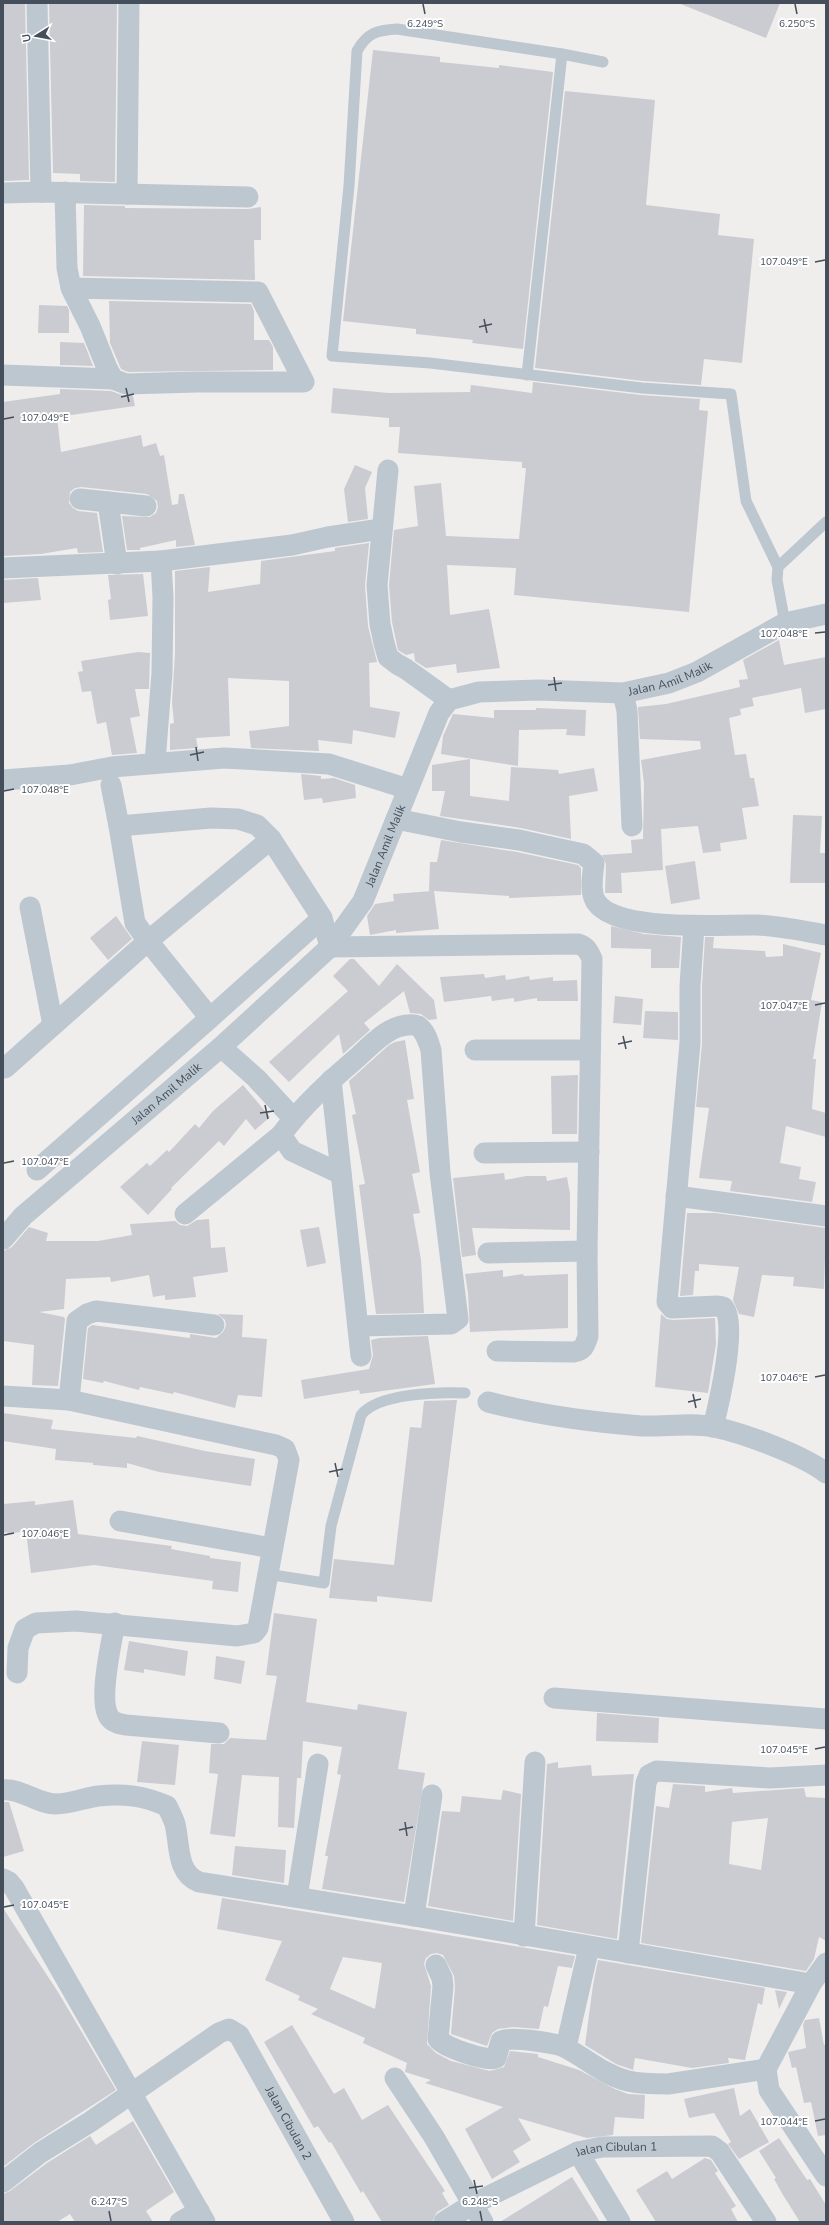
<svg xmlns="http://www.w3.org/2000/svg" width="829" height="2225" font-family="'Nunito Sans',sans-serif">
<rect width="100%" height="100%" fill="#f0eded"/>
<g fill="#caccd2" fill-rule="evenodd">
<polygon points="3,3 25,3 29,180 3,181"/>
<polygon points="49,3 117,3 115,182 80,181 80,174 53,173"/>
<polygon points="678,3 780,3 766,38"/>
<polygon points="373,50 440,57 440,62 499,68 499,65 553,72 523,349 472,343 473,340 416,334 416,329 343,321"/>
<polygon points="565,91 655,100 646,205 720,214 718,235 754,239 742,363 704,359 701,385 643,381 535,368"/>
<polygon points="84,205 125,206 125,208 248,209 261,207 261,240 254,240 255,280 83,276"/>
<polygon points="109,301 251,304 254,311 254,340 269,340 273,347 273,370 128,372 121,369 110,343"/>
<polygon points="39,305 67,306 69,310 69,333 38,333"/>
<polygon points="60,342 84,343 93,366 60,365"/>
<polygon points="533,382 641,395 700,399 699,410 708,411 689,612 514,595 516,568 447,565 450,615 489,609 500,668 457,673 456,664 426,668 415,661 414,653 406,655 398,650 392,622 389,585 394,530 418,526 414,486 441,483 446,536 519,539 526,468 522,468 522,462 398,453 400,427 389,427 389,418 331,413 333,388 389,393 470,392 471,385 532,393"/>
<polygon points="60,389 111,391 122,395 133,396 135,406 57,417 61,452 141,435 143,447 156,443 160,456 164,455 172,505 178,504 179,494 184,494 195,545 176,547 176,540 140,548 140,550 127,550 122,516 150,517 156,513 158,507 157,501 147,494 81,487 75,488 70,492 69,503 73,508 78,511 97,513 103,552 78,553 77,548 41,554 3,556 3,402 60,394"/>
<polygon points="355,465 372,472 365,488 368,519 348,522 344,489"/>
<polygon points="369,543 365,586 368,626 377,662 369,663 370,707 400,712 395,738 353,730 352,744 318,740 319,751 251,748 249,731 289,726 289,681 228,678 230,736 196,738 198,748 170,750 170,724 174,723 172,703 175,653 175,571 210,567 208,592 260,584 261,561 335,551 335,548"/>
<polygon points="143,574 148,616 110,620 108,600 111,599 108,575"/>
<polygon points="38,578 41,600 3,603 3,580"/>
<polygon points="779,640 784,665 826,657 826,709 805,713 801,688 752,698 754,706 740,709 741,715 729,718 735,755 746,754 750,778 754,778 759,806 742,808 747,839 720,843 721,851 703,853 698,826 661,829 663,870 621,873 622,893 605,893 606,864 602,855 632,853 631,840 643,839 644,783 641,760 701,749 700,741 640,739 638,707 666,704 740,687 739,680 748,679 743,660"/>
<polygon points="138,652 150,653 149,689 135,689 140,716 130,718 137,753 112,755 106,722 97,724 91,691 82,692 78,672 83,671 81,661"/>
<polygon points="536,708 586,710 585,736 566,735 567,729 519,730 518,766 441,754 443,736 453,714 494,718 494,710 536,710"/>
<polygon points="470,759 470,796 509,801 511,767 558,770 559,774 594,768 598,791 569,796 571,839 521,828 440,816 445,791 432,791 432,765"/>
<polygon points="301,774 321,776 321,779 334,778 355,785 356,798 323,803 322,798 304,800"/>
<polygon points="793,815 822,816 820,853 826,853 826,883 790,883"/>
<polygon points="441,840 517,852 578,865 581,868 581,895 509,898 509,896 434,891 439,929 396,933 396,930 370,935 367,916 375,904 394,901 393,894 432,891 429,891 430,862 437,862"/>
<polygon points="695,861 700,899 671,904 665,866"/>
<polygon points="116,916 132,939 108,960 90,938"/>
<polygon points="611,926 644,934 681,937 679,968 651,968 651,949 611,948"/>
<polygon points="705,937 714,937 713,948 765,951 766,957 783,956 783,944 821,953 811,1000 822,1002 813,1059 816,1059 812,1109 826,1113 826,1137 786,1126 780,1163 801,1167 799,1179 816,1182 812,1202 730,1191 732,1181 699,1178 709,1108 696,1107 702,1044 702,986"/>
<polygon points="350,959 354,959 379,986 397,964 434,1000 437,1019 429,1020 421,1014 410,1013 404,991 364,1023 370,1030 343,1054 339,1034 289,1082 269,1062 348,991 333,976"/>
<polygon points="484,974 485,978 505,975 506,980 529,976 530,980 553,977 553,981 577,980 578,1001 537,1001 537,998 514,1002 514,998 492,1001 491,996 444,1002 440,977"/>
<polygon points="615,996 643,999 641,1025 613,1023"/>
<polygon points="645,1011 678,1012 678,1040 643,1038"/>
<polygon points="405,1040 414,1099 407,1100 420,1172 412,1174 420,1213 413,1214 421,1260 424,1313 376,1314 359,1185 365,1184 352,1115 356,1114 349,1081 389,1045 395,1042"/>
<polygon points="578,1075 577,1134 552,1134 551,1076"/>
<polygon points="243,1085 270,1117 255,1130 246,1119 224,1146 219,1141 171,1188 172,1189 148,1215 120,1187 147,1163 150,1166 167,1150 169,1152 195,1124 199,1128 213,1111"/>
<polygon points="504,1173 505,1180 526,1176 546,1176 547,1181 567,1177 570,1194 570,1230 472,1228 476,1255 462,1257 453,1178"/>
<polygon points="687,1213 715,1213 826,1228 824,1289 793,1286 794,1277 762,1275 754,1317 739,1314 733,1300 739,1267 699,1264 699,1271 695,1271 693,1295 680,1296"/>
<polygon points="209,1219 211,1248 225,1247 228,1272 193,1277 196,1297 165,1300 165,1295 153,1297 149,1275 111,1282 110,1277 66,1279 64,1309 39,1312 64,1317 65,1319 58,1386 32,1385 34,1345 3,1341 3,1251 12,1247 29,1227 48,1233 46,1241 98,1241 132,1235 130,1224 175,1221 180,1225 187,1226 197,1220"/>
<polygon points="319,1227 326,1263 307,1267 300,1230"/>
<polygon points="503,1270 503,1277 523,1274 524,1276 568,1274 568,1328 470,1332 468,1293 465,1274"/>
<polygon points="218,1314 243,1315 242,1337 267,1339 262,1397 238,1395 235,1408 174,1392 173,1394 140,1387 139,1390 104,1381 103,1383 83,1379 88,1328 92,1325 190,1338 190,1334 216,1338 223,1332 226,1326 225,1320"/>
<polygon points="661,1314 667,1319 673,1320 715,1318 716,1344 708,1393 655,1387"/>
<polygon points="428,1336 435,1384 360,1394 359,1390 304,1399 301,1380 369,1369 373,1355 371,1340 380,1338"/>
<polygon points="457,1400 432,1602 377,1596 377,1602 329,1598 334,1559 394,1565 410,1427 421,1428 424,1401"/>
<polygon points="3,1413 53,1420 51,1429 136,1438 137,1436 205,1451 255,1459 251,1486 159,1472 127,1463 127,1468 93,1465 93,1463 55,1460 56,1449 3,1441"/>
<polygon points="73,1500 78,1534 172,1546 171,1549 210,1556 210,1558 241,1562 238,1592 212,1589 213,1581 94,1565 31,1573 26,1531 8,1534 7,1532 3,1533 3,1504 35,1501 35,1505"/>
<polygon points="274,1613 317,1619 306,1702 357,1710 358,1704 407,1712 398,1769 425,1773 404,1902 322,1889 328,1856 325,1856 341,1775 337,1774 342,1747 303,1741 301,1778 297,1778 294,1828 278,1827 279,1777 242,1775 235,1837 210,1834 218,1774 209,1773 211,1744 224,1744 230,1738 266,1740 277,1676 266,1675"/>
<polygon points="129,1641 188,1651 185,1676 144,1669 144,1673 124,1670"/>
<polygon points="216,1656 245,1661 241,1684 214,1679"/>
<polygon points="597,1713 659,1718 658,1743 596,1741"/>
<polygon points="142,1741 179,1745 175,1785 137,1782"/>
<polygon points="558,1762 558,1768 591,1765 592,1776 634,1774 617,1939 537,1925 547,1764"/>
<path d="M 673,1784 L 705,1786 L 705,1792 L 732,1788 L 733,1793 L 804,1788 L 806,1797 L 826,1798 L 826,1941 L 819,1937 L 814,1959 L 806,1971 L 641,1943 L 656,1806 L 669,1808 ZM 768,1818 L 761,1870 L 729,1864 L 732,1822 Z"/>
<polygon points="503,1790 521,1794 513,1921 428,1906 442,1811 460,1812 462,1796 501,1800"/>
<polygon points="3,1802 9,1802 24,1851 3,1857"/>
<polygon points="235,1846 286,1850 284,1883 232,1875"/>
<path d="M 222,1898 L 575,1956 L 572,1968 L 558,1966 L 548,2007 L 544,2006 L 539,2029 L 513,2027 L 498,2029 L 492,2033 L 487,2046 L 451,2034 L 455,1987 L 454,1976 L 443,1955 L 437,1953 L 431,1954 L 426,1958 L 424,1964 L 431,1986 L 427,2044 L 436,2053 L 451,2061 L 490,2071 L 504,2067 L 510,2051 L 538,2054 L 538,2057 L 579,2070 L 615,2089 L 628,2094 L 645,2095 L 644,2119 L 615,2117 L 613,2135 L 587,2138 L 518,2118 L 531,2140 L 513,2151 L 520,2162 L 492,2179 L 465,2129 L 503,2107 L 425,2083 L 431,2080 L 405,2072 L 407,2063 L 363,2043 L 365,2038 L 311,2014 L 318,2009 L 298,2000 L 300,1996 L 265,1980 L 282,1941 L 217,1929 ZM 343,1957 L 382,1963 L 375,2009 L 330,1989 Z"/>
<polygon points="3,1908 58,1992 116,2090 34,2143 3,2167"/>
<polygon points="598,1960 765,1988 762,2005 758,2003 745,2060 728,2058 729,2063 692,2068 635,2058 633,2070 616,2064 585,2045 593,1985"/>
<polygon points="775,1990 787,1992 779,2009"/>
<polygon points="819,2018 824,2045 826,2044 826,2135 818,2136 811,2102 804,2103 796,2067 792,2068 788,2052 806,2048 803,2025 805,2020"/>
<polygon points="292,2025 334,2094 344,2088 362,2120 388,2105 445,2191 442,2193 449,2205 437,2212 432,2222 382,2222 363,2191 361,2193 331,2142 329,2143 318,2126 314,2128 264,2042"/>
<polygon points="734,2088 740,2116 750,2109 769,2142 739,2159 728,2144 731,2142 714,2113 689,2118 684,2099"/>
<polygon points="133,2121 174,2192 146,2211 153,2222 75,2222 70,2214 57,2222 3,2222 3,2194 10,2191 47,2163 90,2136 96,2145"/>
<polygon points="779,2138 807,2180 810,2179 826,2205 826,2222 800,2222 783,2195 774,2179 776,2178 759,2151"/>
<polygon points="705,2158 711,2160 718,2171 715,2173 736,2206 731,2209 738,2222 656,2222 636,2190 667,2171 672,2179"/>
<polygon points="572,2177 600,2222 500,2222 537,2199"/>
</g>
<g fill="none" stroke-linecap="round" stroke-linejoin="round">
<g stroke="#bdc7d0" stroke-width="11">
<path d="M 603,62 L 562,54 L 397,29 C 377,30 367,33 357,51 L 349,186 L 332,356 L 430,363 L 642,388 L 731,394 L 746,501 L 778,567"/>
<polyline points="527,375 562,54"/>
<polyline points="785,623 777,580 778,567 826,522"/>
<path d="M 267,1574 L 324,1583 L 331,1526 L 361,1415 C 378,1393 439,1392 465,1393"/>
</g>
<g stroke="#bdc7d0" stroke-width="21">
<polyline points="37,3 41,192"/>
<polyline points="65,192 67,268 71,288 258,292 304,382 197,382 126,384 113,379 107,368 90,326 71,288"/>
<polyline points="3,193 41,192 248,197"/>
<polyline points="127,194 129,3"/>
<polyline points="3,375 113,379"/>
<polyline points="388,470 377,585 380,624 384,643 388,657 397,664 406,669 449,700"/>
<polyline points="80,499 146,506"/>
<polyline points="108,502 117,564"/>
<polyline points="161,561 292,545 328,537 381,529"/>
<polyline points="3,568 161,561 163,597 162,673 155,762"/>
<polyline points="623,693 627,711 632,826"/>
<polyline points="3,780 70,775 112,767 224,758 329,764 408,789"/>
<path d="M 111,785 L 119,826 L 211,818 L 238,819 L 257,825 L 271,839 L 322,918 L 330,947 L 578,944 C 586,946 589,952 592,959 L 587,1251 L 588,1336 C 585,1345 584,1350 574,1352 L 497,1351"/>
<path d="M 396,819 L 461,832 L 519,840 L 583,854 L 594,863 C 593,874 589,891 596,902 C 617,933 721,924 757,925 C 781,926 803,931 826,935"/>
<polyline points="271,839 148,941 210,1018 322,918"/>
<polyline points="30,907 53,1025"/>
<path d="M 694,926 L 690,986 L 690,1043 L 667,1302 L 672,1308 L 718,1306 L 723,1307 C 739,1319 718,1407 713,1427"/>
<polyline points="221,1047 256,1078 293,1118"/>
<polyline points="475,1050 590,1050"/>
<polyline points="5,1068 148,941 135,923 119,826"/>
<polyline points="331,1080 361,1356"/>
<polyline points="484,1153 589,1152"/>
<polyline points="37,1170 210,1018"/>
<path d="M 341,1174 L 292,1151 L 281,1135 C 303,1105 330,1081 358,1057 C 368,1048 379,1036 391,1030 C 398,1026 411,1023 418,1026 C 426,1032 428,1041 431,1050 L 440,1173 L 458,1319 L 451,1324 L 358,1326"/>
<polyline points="676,1196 826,1216"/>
<polyline points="185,1214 281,1135"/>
<path id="s1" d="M 3,1239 L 23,1216 L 221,1047 L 330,947 L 363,901 L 439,713 L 449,700 L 479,692 L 539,690 L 623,693 L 669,683 L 697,672 L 785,623 L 826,614"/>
<polyline points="488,1253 587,1251"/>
<polyline points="3,1396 69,1400 276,1445 285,1449 289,1460 258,1628 254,1633 237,1636 76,1621 36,1623 25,1629 18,1648 17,1673"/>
<polyline points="69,1400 77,1321 87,1314 96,1311 214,1325"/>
<path d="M 488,1402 C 538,1415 590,1422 641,1426 C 665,1427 691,1422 714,1427 C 743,1433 803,1455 826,1473"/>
<polyline points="120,1521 272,1548"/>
<path d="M 115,1623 C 111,1644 99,1698 108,1715 C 111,1722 119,1724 126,1725 L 219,1733"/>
<polyline points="554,1698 826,1719"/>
<path d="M 3,1790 C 21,1788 37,1804 56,1804 C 70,1804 84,1798 98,1796 C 124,1793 144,1796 167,1806 C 170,1812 173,1818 175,1824 C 180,1844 176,1873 199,1882 L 414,1916 L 811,1984"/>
<polyline points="3,1879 9,1882 14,1888 205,2222"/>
<polyline points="297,1897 318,1764"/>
<polyline points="414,1916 432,1795"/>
<polyline points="524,1936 535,1762"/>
<polyline points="628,1953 646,1783 649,1775 657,1771 770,1778 826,1775"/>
<polyline points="826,1963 811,1984 766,2069 769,2090 826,2176"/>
<path d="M 436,1965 L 442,1978 L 443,1986 L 438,2039 C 443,2047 487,2062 496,2058 L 501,2041 C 509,2036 558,2043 566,2048 C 587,2059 604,2075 628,2081 C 641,2084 655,2084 668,2084 L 766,2069"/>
<polyline points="566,2047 589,1947"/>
<polyline points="395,2078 434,2137 483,2222"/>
<polyline points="578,2152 620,2222"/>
<path id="s2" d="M 3,2182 L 40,2153 L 90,2122 L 219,2033 L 229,2029 L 239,2035 L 344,2222"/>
<polyline points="180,2222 199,2211"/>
<path id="s3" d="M 444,2222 L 473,2204 L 578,2152 L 602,2147 L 712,2146 L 720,2152 L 766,2222"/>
</g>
</g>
<path fill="none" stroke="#454f5c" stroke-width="1.5" d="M 423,4 L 425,14M 795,4 L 797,14M 815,262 L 825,260M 484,319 L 487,333M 479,327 L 492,324M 126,388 L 129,402M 121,397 L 134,394M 4,419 L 14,417M 815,633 L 825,632M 554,677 L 556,691M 548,685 L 562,683M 196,747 L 198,761M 190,755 L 204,752M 4,791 L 14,789M 815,1005 L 825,1003M 623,1036 L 626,1049M 618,1044 L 632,1041M 265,1105 L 268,1119M 260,1113 L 274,1111M 4,1163 L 14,1161M 815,1377 L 825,1375M 693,1394 L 696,1408M 688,1402 L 701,1399M 335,1463 L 338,1477M 329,1472 L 343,1469M 4,1535 L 14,1533M 815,1749 L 825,1747M 405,1822 L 407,1836M 399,1830 L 413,1827M 4,1907 L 14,1905M 815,2121 L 825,2119M 474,2180 L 477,2194M 469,2188 L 483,2186M 109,2211 L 111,2221M 480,2211 L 482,2221"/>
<g text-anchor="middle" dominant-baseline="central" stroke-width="4" stroke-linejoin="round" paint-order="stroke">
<g font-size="12" fill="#454f5c" stroke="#fff">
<text stroke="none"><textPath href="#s1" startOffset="939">Jalan Amil Malik</textPath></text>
<text stroke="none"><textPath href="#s1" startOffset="555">Jalan Amil Malik</textPath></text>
<text stroke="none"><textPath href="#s1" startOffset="219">Jalan Amil Malik</textPath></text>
<text stroke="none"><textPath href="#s2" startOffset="386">Jalan Cibulan 2</textPath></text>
<text stroke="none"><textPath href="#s3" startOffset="190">Jalan Cibulan 1</textPath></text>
</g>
</g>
<g font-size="10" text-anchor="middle" fill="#454f5c" stroke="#fff" stroke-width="4" stroke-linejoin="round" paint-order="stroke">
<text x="425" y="27">6.249°S</text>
<text x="797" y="27">6.250°S</text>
<text x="784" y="265">107.049°E</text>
<text x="45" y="421">107.049°E</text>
<text x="784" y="637">107.048°E</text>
<text x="45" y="793">107.048°E</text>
<text x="784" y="1009">107.047°E</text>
<text x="45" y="1165">107.047°E</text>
<text x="784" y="1381">107.046°E</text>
<text x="45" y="1537">107.046°E</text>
<text x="784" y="1753">107.045°E</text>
<text x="45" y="1908">107.045°E</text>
<text x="784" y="2125">107.044°E</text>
<text x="109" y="2205">6.247°S</text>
<text x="480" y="2205">6.248°S</text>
</g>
<rect width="829" height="2225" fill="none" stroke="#454f5c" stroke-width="8"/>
<g transform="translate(36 36) rotate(259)" stroke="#ffffff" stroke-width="3" paint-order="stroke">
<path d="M0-3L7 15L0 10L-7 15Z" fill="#454f5c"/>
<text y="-6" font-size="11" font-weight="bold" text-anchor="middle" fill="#454f5c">U</text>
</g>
</svg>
